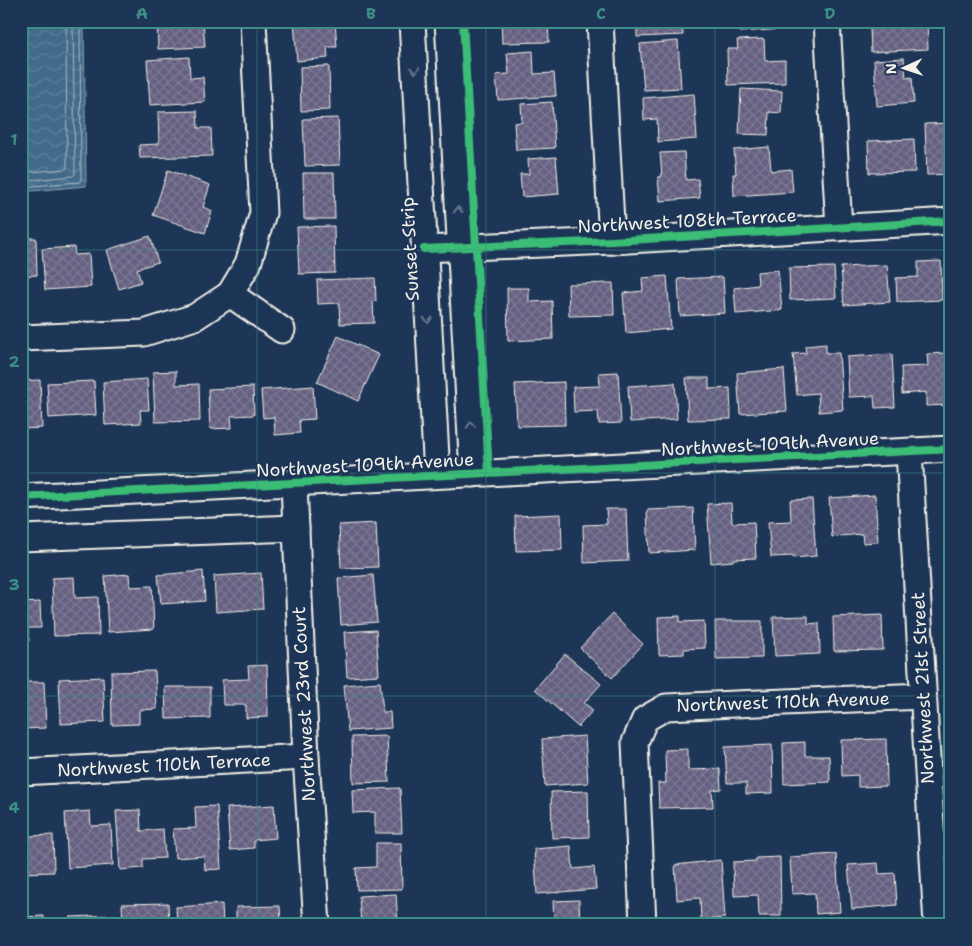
<svg xmlns="http://www.w3.org/2000/svg" width="972" height="946" font-family="'Shantell Sans',sans-serif">
<defs>
<pattern id="water-waves" width="16" height="10" patternUnits="userSpaceOnUse" patternTransform="scale(1.25)"><rect width="16" height="10" fill="#426a8a"/><path d="M0 5q4-4 8 0t8 0" fill="none" stroke="#5e809a"/></pattern>
<pattern id="building-cross-hatch" width="8" height="8" patternUnits="userSpaceOnUse" patternTransform="scale(1.25)"><rect width="8" height="8" fill="#656181"/><path d="M0 0l8 8M0 8l8-8" fill="none" stroke="#7c7893"/></pattern>
</defs>
<rect width="100%" height="100%" fill="#1d3557"/>
<filter id="ink" filterUnits="userSpaceOnUse"><feTurbulence type="fractalNoise" baseFrequency=".02" numOctaves="2"/><feDisplacementMap in="SourceGraphic" scale="10" xChannelSelector="R" yChannelSelector="G"/><feConvolveMatrix kernelMatrix="1 2 1 2 8 2 1 2 1" color-interpolation-filters="sRGB"/></filter>
<g filter="url(#ink)">
<polygon fill="url(#water-waves)" stroke="#89a0b0" points="21,21 84,21 86,186 21,192"/>
<g fill="none" stroke-linecap="round" stroke-linejoin="round">
<g stroke="#adbbc2" stroke-width="1">
<polyline points="21,173 65,169 67,168 66,21"/>
<polyline points="21,181 73,176 75,174 73,21"/>
<polyline points="21,187 79,182 81,180 80,21"/>
</g>
</g>
<g fill="url(#building-cross-hatch)" stroke="#f4f1e8">
<polygon points="157,21 203,21 205,47 158,49"/>
<polygon points="294,21 335,21 337,47 327,47 328,58 297,61"/>
<polygon points="501,21 548,21 549,42 502,43"/>
<polygon points="637,21 682,21 683,35 637,37"/>
<polygon points="739,21 782,21 783,29 740,32"/>
<polygon points="890,21 927,21 928,49 871,52 870,29 891,28"/>
<polygon points="764,39 765,61 785,60 785,83 728,85 727,49 738,49 737,40"/>
<polygon points="678,41 681,88 644,90 640,44"/>
<polygon points="533,51 534,74 554,73 556,96 498,100 496,75 509,74 507,53"/>
<polygon points="189,57 190,78 203,77 205,102 150,105 147,60"/>
<polygon points="904,58 906,78 912,77 914,103 877,106 874,60"/>
<polygon points="329,66 330,110 301,111 300,67"/>
<polygon points="741,89 782,91 781,113 769,112 768,135 739,134"/>
<polygon points="694,94 697,139 658,142 657,119 644,120 643,98"/>
<polygon points="552,102 555,148 516,150 514,123 522,122 521,104"/>
<polygon points="197,111 198,128 211,128 212,156 140,158 139,145 159,144 158,112"/>
<polygon points="338,118 340,165 305,166 303,119"/>
<polygon points="951,123 951,174 927,175 925,124"/>
<polygon points="914,139 915,172 869,173 868,141"/>
<polygon points="769,147 771,171 791,169 793,192 734,196 733,174 736,174 734,150"/>
<polygon points="684,152 686,180 698,179 700,198 660,201 658,177 662,176 660,153"/>
<polygon points="556,157 559,194 522,197 520,174 529,174 528,159"/>
<polygon points="168,170 210,185 203,207 212,211 205,233 153,215"/>
<polygon points="303,173 334,173 335,219 304,219"/>
<polygon points="334,226 335,273 299,274 297,227"/>
<polygon points="150,236 158,262 137,269 141,282 119,289 107,250"/>
<polygon points="21,238 36,238 37,275 21,276"/>
<polygon points="74,247 75,255 89,254 91,287 45,290 42,249"/>
<polygon points="941,261 942,300 897,302 896,278 918,277 918,262"/>
<polygon points="887,265 890,302 844,305 841,267"/>
<polygon points="834,267 836,298 790,300 789,268"/>
<polygon points="778,270 782,310 736,314 734,288 758,285 757,272"/>
<polygon points="948,275 951,275 951,300 950,301"/>
<polygon points="667,276 671,329 626,333 623,293 643,291 642,278"/>
<polygon points="723,277 725,313 680,316 678,279"/>
<polygon points="375,278 376,301 373,301 374,323 340,324 339,303 318,304 317,280"/>
<polygon points="613,283 614,315 569,316 568,284"/>
<polygon points="507,288 529,288 529,302 552,301 553,339 508,341"/>
<polygon points="338,336 379,355 358,401 317,382"/>
<polygon points="826,344 826,353 839,353 843,410 819,412 818,393 797,395 793,354 806,353 805,346"/>
<polygon points="946,353 949,405 926,406 926,392 902,394 901,367 928,366 927,354"/>
<polygon points="892,354 895,407 875,408 874,396 849,397 847,357"/>
<polygon points="784,369 787,411 740,414 737,373"/>
<polygon points="176,371 176,385 199,384 200,421 155,422 153,372"/>
<polygon points="618,372 621,423 599,424 598,411 574,412 573,387 600,386 599,373"/>
<polygon points="686,378 709,378 709,389 730,388 731,419 688,420"/>
<polygon points="147,379 149,410 140,410 141,423 105,425 103,382"/>
<polygon points="40,380 42,428 21,429 21,381"/>
<polygon points="94,381 96,415 49,418 47,383"/>
<polygon points="564,382 565,425 517,426 515,384"/>
<polygon points="675,383 677,419 630,422 628,386"/>
<polygon points="313,386 315,419 299,420 300,433 275,435 274,417 263,418 261,390"/>
<polygon points="253,387 254,415 231,416 232,428 210,429 208,389"/>
<polygon points="875,495 878,542 863,543 862,534 832,537 829,498"/>
<polygon points="812,499 816,556 793,558 793,556 771,557 768,522 791,521 790,500"/>
<polygon points="731,503 732,523 754,522 756,558 733,559 733,561 711,563 707,504"/>
<polygon points="693,508 695,550 649,553 647,510"/>
<polygon points="606,509 626,509 628,561 584,563 583,525 607,524"/>
<polygon points="561,514 562,550 516,551 515,516"/>
<polygon points="376,523 378,567 341,568 339,525"/>
<polygon points="203,571 205,601 161,604 158,575"/>
<polygon points="261,573 263,609 216,612 214,576"/>
<polygon points="129,574 130,587 152,586 154,629 108,632 105,576"/>
<polygon points="373,575 377,622 341,625 338,578"/>
<polygon points="74,577 75,598 98,597 99,635 54,636 52,578"/>
<polygon points="40,602 41,628 28,628 29,641 21,641 21,603"/>
<polygon points="612,614 643,644 612,678 580,648"/>
<polygon points="882,615 883,650 834,651 833,617"/>
<polygon points="680,616 680,622 704,621 705,648 684,649 684,654 659,655 658,617"/>
<polygon points="808,616 808,624 819,623 820,654 775,656 773,617"/>
<polygon points="715,621 762,621 762,658 716,659"/>
<polygon points="376,630 379,675 347,677 344,632"/>
<polygon points="565,654 601,684 584,703 593,710 578,727 535,689"/>
<polygon points="267,665 268,717 246,718 246,705 223,705 222,680 249,679 248,666"/>
<polygon points="155,671 157,709 139,710 139,724 112,725 111,672"/>
<polygon points="103,677 105,722 61,724 59,679"/>
<polygon points="21,682 44,682 46,728 23,729 22,709 21,709"/>
<polygon points="380,682 383,712 390,712 391,728 348,731 344,685"/>
<polygon points="165,687 210,687 210,718 166,719"/>
<polygon points="387,736 389,782 353,783 352,737"/>
<polygon points="585,736 588,783 545,786 542,739"/>
<polygon points="886,739 887,786 858,787 858,775 842,776 841,740"/>
<polygon points="805,742 805,756 829,756 830,782 784,784 783,743"/>
<polygon points="772,745 773,793 746,794 746,783 727,783 725,747"/>
<polygon points="688,749 688,770 720,769 721,789 712,790 713,807 659,808 658,783 666,783 665,750"/>
<polygon points="400,788 402,833 375,833 375,812 353,813 352,790"/>
<polygon points="588,791 589,837 552,838 551,792"/>
<polygon points="274,805 276,838 254,840 254,848 230,850 227,808"/>
<polygon points="217,806 221,869 205,870 204,856 175,858 173,829 196,828 195,807"/>
<polygon points="140,810 141,831 163,829 165,858 143,859 143,868 120,870 116,811"/>
<polygon points="90,811 91,826 111,825 113,865 68,868 65,813"/>
<polygon points="21,815 28,815 29,836 53,835 54,872 21,873"/>
<polygon points="376,843 401,843 402,889 357,890 356,868 376,867"/>
<polygon points="571,846 573,869 594,867 596,889 537,894 534,849"/>
<polygon points="836,854 840,912 816,914 815,893 792,894 790,857"/>
<polygon points="780,857 781,916 759,916 758,895 734,896 733,862 756,861 756,858"/>
<polygon points="721,860 725,918 701,920 700,898 677,900 675,865"/>
<polygon points="878,863 879,874 895,873 897,905 852,909 848,865"/>
<polygon points="396,894 398,925 361,925 359,896"/>
<polygon points="579,900 580,923 594,922 594,925 554,925 553,901"/>
<polygon points="168,903 169,925 123,925 122,904"/>
<polygon points="222,904 223,925 177,925 176,907"/>
<polygon points="280,906 281,925 236,925 236,907"/>
<polygon points="116,915 116,925 70,925 70,917"/>
<polygon points="44,916 44,925 21,925 21,917"/>
</g>
<g fill="none" stroke-linecap="round" stroke-linejoin="round">
<g stroke="#f4f1e8" stroke-width="29">
<g id="minor">
<polyline points="412,21 437,475"/>
<polyline points="448,21 473,474"/>
<polyline points="600,21 612,241"/>
<polyline points="827,21 839,228"/>
<polyline points="424,249 612,241 951,221"/>
<polyline points="230,294 248,264 263,213 253,21"/>
<polyline points="21,338 144,333 195,317 230,294 282,330"/>
<polyline points="909,452 937,925"/>
<polyline points="294,484 306,757 317,925"/>
<polyline points="21,497 951,449"/>
<polyline points="21,538 296,528"/>
<polyline points="21,772 306,757"/>
<polyline points="643,925 635,742 645,719 666,707 923,696"/>
</g>
</g>
<use href="#minor" stroke="#1d3557" stroke-width="25"/>
<g stroke="#1d3557" stroke-width="11">
<g id="cycleway">
<polyline points="463,21 489,473"/>
<polyline points="424,249 612,241 951,221"/>
<polyline points="21,497 951,449"/>
</g>
</g>
<use href="#cycleway" stroke="#3abd76" stroke-width="8"/>
</g>
<defs><path id="oneway-chevron" d="M-2-3.5L2.5 0L-2 3.5" fill="none" stroke-width="1.6" stroke-linecap="round" stroke-linejoin="round" transform="scale(1.25)"/></defs>
<g stroke="#68778a">
<use href="#oneway-chevron" transform="translate(415 70) rotate(87)"/>
<use href="#oneway-chevron" transform="translate(458 210) rotate(-93)"/>
<use href="#oneway-chevron" transform="translate(428 320) rotate(87)"/>
<use href="#oneway-chevron" transform="translate(471 425) rotate(-93)"/>
</g>
</g>
<path fill="none" stroke="#3d8f86" stroke-width="1" stroke-opacity="0.55" d="M 257,21 L 257,925M 486,21 L 486,925M 715,21 L 715,925M 21,250 L 951,250M 21,473 L 951,473M 21,696 L 951,696"/>
<g text-anchor="middle" dominant-baseline="central" stroke-width="4.5" stroke-linejoin="round" paint-order="stroke">
<g font-size="18" fill="#f4f1e8" stroke="#1d3557">
<text transform="translate(687 221) rotate(-3)">Northwest 108th Terrace</text>
<text transform="translate(410 249) rotate(-93)">Sunset Strip</text>
<text transform="translate(770 444) rotate(-3)">Northwest 109th Avenue</text>
<text transform="translate(365 465) rotate(-3)">Northwest 109th Avenue</text>
<text transform="translate(923 688) rotate(-93)">Northwest 21st Street</text>
<text transform="translate(783 702) rotate(-2)">Northwest 110th Avenue</text>
<text transform="translate(304 704) rotate(-93)">Northwest 23rd Court</text>
<text transform="translate(164 765) rotate(-3)">Northwest 110th Terrace</text>
</g>
</g>
<rect width="972" height="946" fill="none" stroke="#1d3557" stroke-width="55"/>
<g transform="translate(904 68) rotate(267)" stroke="#1d3557" stroke-width="4" paint-order="stroke">
<path d="M0-4L9 19L0 12L-9 19Z" fill="#f4f1e8"/>
<text y="-8" font-size="14" font-weight="bold" text-anchor="middle" fill="#f4f1e8">N</text>
</g>
<rect x="28" y="28" width="916" height="890" fill="none" stroke="#3d8f86" stroke-width="2"/>
<g font-size="16" text-anchor="middle" font-weight="bold" fill="#3d8f86">
<text x="142" y="19">A</text>
<text x="371" y="19">B</text>
<text x="601" y="19">C</text>
<text x="830" y="19">D</text>
<text x="14" y="145">1</text>
<text x="14" y="367">2</text>
<text x="14" y="590">3</text>
<text x="14" y="813">4</text>
</g>
</svg>
